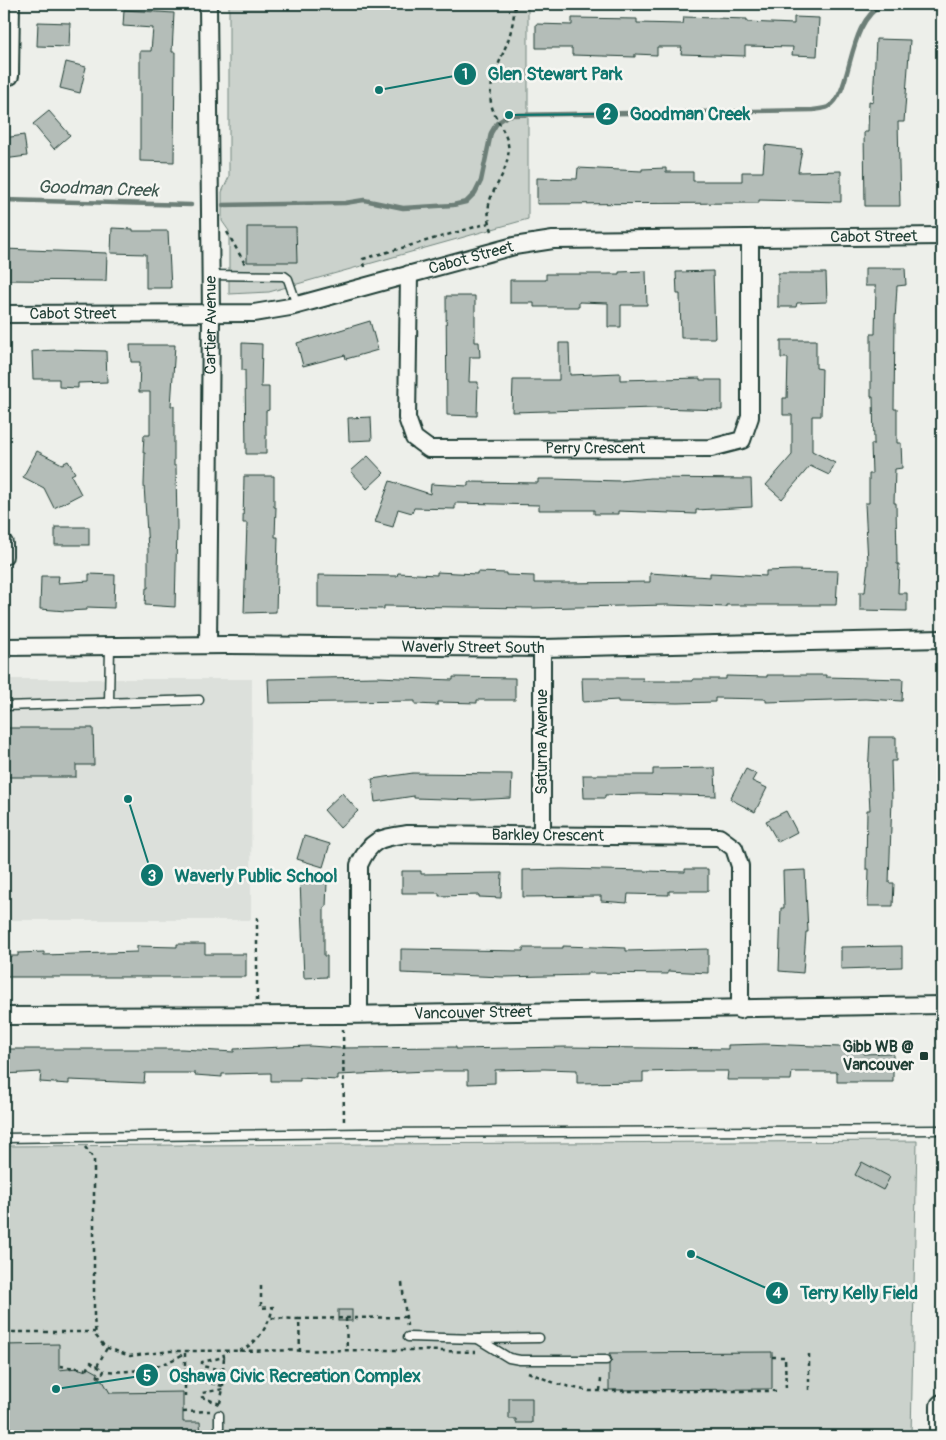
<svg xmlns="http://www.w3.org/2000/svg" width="946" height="1440" font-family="Pangolin,sans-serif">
<rect width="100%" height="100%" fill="#edefea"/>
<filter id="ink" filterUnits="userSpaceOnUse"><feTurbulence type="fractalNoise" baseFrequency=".02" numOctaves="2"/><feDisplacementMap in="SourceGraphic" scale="10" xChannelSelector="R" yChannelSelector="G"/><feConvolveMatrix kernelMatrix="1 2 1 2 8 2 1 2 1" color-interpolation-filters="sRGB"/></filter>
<g filter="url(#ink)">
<polygon fill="#dce0db" points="4,679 252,679 251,920 4,920"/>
<g fill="#cbd2cc" stroke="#758880">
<polygon points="229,4 528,4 528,219 269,292 229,294 229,231 222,221 222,192 229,177"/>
<polygon points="917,1141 911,1436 4,1436 4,1146"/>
</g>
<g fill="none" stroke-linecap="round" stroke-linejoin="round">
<g stroke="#6c7e77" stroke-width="4.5">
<polyline points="4,200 191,205"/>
<path d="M 223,205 L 345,203 L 364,200 L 403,208 L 453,205 L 466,202 L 475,193 L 481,181 L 491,133 L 497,123 L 509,115 L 813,110 C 817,109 824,109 828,107 C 854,93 845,22 884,4"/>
</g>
</g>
<g fill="#b4bdb8" stroke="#1f3d34">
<polygon points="124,10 174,13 172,52 175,52 174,162 140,161 140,51 151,51 153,28 123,26"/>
<polygon points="684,17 747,19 747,22 794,24 794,17 819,18 817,56 792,55 793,47 745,46 745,56 681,54 682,47 657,47 657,55 635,54 635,57 572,55 572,48 536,48 536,24 572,25 572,18 637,19 637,23 683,24"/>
<polygon points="38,22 70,23 69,47 37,46"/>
<polygon points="876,39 910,40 904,122 898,122 900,206 865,206 864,132 868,132 869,101 873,102"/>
<polygon points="66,62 86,67 80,93 60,88"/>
<polygon points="49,111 70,135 54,149 33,124"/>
<polygon points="24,135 27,156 4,159 4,138"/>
<polygon points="765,145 802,149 798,172 841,171 841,202 759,200 759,203 537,204 537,178 577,179 578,168 642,171 642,169 666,168 666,172 693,172 693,181 742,181 742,172 763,172"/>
<polygon points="247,227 296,227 297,262 247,262"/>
<polygon points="112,228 133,229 133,231 168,231 171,288 146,288 146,254 111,253"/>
<polygon points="4,249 107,253 106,281 4,280"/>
<polygon points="865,268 905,268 906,285 897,286 895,320 894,409 897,409 897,443 901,443 902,468 895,469 894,503 896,503 897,564 899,564 898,593 907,593 907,611 860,610 860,592 865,592 868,563 865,503 869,503 869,474 872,474 871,444 874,444 873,397 871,397 871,334 875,334 876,286 865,286"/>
<polygon points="646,271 647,305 621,305 621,327 608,327 608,303 579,302 579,307 534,307 534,303 510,303 510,280 546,280 546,274 619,274 619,272"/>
<polygon points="713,271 715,338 681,338 680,294 677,294 676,272"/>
<polygon points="778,273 826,273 827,302 797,303 796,307 778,307"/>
<polygon points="446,296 475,296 475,342 479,342 480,357 470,357 469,382 478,382 477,416 447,415"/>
<polygon points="370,321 378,350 346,359 345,355 303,366 297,343"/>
<polygon points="781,340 816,340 816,368 822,369 821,416 812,416 812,451 835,463 829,475 810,466 782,499 766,485 792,455 792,415 783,415 783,398 787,398 788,358 781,358"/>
<polygon points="242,343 262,344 261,387 269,387 269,410 266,411 266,454 246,454 245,370 242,370"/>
<polygon points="559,343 569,343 570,375 620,373 620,380 700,378 700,380 722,380 722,410 656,408 512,412 513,380 559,380"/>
<polygon points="130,345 175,345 171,406 174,406 174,466 176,466 177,527 175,607 145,605 146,588 148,588 148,549 144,485 145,453 143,453 144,435 150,435 150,392 139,392 140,362 131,362"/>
<polygon points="61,350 106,351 107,382 78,383 78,388 59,387 59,379 33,379 32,351"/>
<polygon points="371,417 372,440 349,441 348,418"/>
<polygon points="37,451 62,464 68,461 75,473 71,475 81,494 54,508 44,488 23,477"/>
<polygon points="368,456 384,473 367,489 351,471"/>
<polygon points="244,476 274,476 274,507 276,507 275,537 278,537 276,612 244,613 247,523 243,523"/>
<polygon points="650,478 751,479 752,507 696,510 696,514 618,511 618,514 594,514 594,510 539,510 539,505 455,503 455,509 414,508 412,513 398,509 393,527 375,522 390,481 430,494 431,484 468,486 468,482 538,483 538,479 551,479 620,481"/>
<rect x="55" y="527" width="34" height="18"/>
<polygon points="793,570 838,571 836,605 726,605 726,607 667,605 533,608 384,606 384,609 318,608 318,575 397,576 398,573 437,575 437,572 477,574 477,572 506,573 506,575 534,576 534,583 565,583 650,582 650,573 710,577 710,573 766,576 766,571"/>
<polygon points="89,574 115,575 114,608 87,607 87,610 66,611 40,609 41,576 59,576 58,583 89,581"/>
<polygon points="767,675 826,675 826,677 903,679 902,701 865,699 766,702 766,699 715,698 715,702 678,703 618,702 618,700 583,702 582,678 643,678 643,681 693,681 693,679 726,679 726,676 767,677"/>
<polygon points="377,677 453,680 453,677 515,678 515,700 477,700 477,703 438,702 438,705 415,704 415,701 269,703 268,679"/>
<polygon points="4,728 93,728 94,765 76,765 76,777 4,777"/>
<polygon points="870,737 896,737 896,761 891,761 892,799 889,883 894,883 893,906 868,906 869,869 866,869 867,810 870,810 868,775"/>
<polygon points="715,768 716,796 640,794 605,795 605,798 584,798 583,775 653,775 653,769"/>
<polygon points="746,769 756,774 752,781 767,788 755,812 730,799"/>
<polygon points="413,773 512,774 511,798 473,800 414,798 414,796 375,802 372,779"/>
<polygon points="342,793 358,811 340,828 324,810"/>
<polygon points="786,811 797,832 778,842 766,821"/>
<polygon points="304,836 330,844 323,867 297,859"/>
<polygon points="562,869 685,872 685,869 708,869 708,891 669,891 669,895 628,894 627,903 601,901 601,896 523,897 523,870"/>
<polygon points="805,870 808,932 806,932 803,973 779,971 781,908 784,908 783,871"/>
<polygon points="402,871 421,871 421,874 502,873 501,898 479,897 479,895 439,896 439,893 402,893"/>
<polygon points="300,881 327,882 326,907 324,907 324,956 327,956 327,977 304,978"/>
<polygon points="177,944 205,944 205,954 246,954 246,977 4,977 4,956 18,956 18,953 44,952 44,955 137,952 137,946 177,947"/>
<polygon points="563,946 626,948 626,951 708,949 708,973 668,971 668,974 587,973 587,975 504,977 401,973 401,949 523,951 523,948 563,948"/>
<polygon points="902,946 902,967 841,969 841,947"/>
<polygon points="765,1044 864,1048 864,1054 893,1053 893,1082 837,1082 837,1072 792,1072 791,1080 727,1080 728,1071 692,1071 643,1072 643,1082 577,1083 577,1070 544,1069 495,1070 495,1083 468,1084 468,1071 428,1071 338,1075 338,1080 300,1078 300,1081 271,1081 271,1073 222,1074 222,1077 195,1075 195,1073 145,1073 144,1083 69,1080 69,1084 40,1082 41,1072 5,1074 5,1049 182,1049 234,1052 234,1049 310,1046 339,1048 456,1047 456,1049 567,1047 728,1049 728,1045"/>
<polygon points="862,1162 890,1177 883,1190 855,1175"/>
<rect x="338" y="1310" width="14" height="11"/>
<polygon points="59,1344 59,1370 77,1368 86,1371 89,1368 98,1373 97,1377 103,1381 110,1393 183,1392 183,1422 200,1422 201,1436 4,1436 4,1345"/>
<polygon points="772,1352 772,1389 609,1390 609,1364 612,1360 609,1353"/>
<polygon points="509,1398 532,1398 532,1423 516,1423 516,1419 509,1419"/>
</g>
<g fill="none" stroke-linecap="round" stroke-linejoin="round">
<g stroke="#1f3d34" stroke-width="11">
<g id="lane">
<polyline points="211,275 284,276 288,279 297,305"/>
<polyline points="109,703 110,646"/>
<polyline points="4,706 199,700"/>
<polyline points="4,1138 362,1133 942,1130"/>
<polyline points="408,1337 478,1339 509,1358 520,1360 606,1360"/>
<polyline points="478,1339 539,1338"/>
<polyline points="219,1436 219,1415"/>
</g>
</g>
<g stroke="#1f3d34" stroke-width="20">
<g id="street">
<polyline points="10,76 11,4"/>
<path id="s1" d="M 409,274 L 407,418 L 414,438 L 429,449 L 711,448 L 742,440 L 750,417 L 750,239"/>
<path id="s2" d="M 4,314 L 254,313 L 290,307 L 514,246 L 553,240 L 942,236"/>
<polyline points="4,556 4,543"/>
<path id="s3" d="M 208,645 L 211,315 L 208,4"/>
<path id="s4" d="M 4,647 L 229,645 L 542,648 L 942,639"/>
<polyline points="542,836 542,648"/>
<path id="s5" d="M 359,1014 L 359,865 C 371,838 381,838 408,834 L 719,837 L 734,848 L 740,866 L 740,1010"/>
<path id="s6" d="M 4,1016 L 343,1015 L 942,1005"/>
</g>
</g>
<g stroke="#1f3d34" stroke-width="26">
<polyline id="secondary" points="942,1436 942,1406"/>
</g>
<g stroke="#1f3d34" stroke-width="2.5" stroke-dasharray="4 4" stroke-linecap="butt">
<path d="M 492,231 C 480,193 502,190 508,156 C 512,136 494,121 491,103 C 488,83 499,65 505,48 C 511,35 514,18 515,4"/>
<polyline points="227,232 245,264"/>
<polyline points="365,267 363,259 489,223"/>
<polyline points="257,917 257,1001"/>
<polyline points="343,1029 344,1123"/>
<polyline points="85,1147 94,1159 94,1318 96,1336 105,1347 130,1356 170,1351 409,1350 476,1352"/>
<polyline points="402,1283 407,1326"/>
<polyline points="261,1286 261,1308 273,1307 270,1318"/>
<polyline points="346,1318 347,1351"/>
<polyline points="4,1332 95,1332"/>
<path d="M 239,1351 C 255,1345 263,1333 270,1318 L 299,1319"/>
<polyline points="300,1352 299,1319 406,1317"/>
<polyline points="185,1353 185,1399"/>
<polyline points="809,1354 809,1391"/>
<polyline points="772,1357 785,1357 786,1391"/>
<polyline points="60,1366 86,1369"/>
<polyline points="97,1366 107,1348"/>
<polyline points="87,1370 91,1362 104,1371"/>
<polyline points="223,1370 224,1357"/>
<polyline points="528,1372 557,1384 589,1391 776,1391"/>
<path d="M 97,1375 L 101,1377 L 104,1371 C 134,1373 159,1369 185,1353"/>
<polyline points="223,1386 223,1373"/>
<polyline points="600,1391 601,1379"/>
<polyline points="220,1403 223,1389"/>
<polyline points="220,1404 202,1397 202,1393 223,1389 223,1386 202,1381 202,1378 223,1373 223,1370 202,1366 202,1362 224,1357 223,1352"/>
<polyline points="183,1412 210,1411"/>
</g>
<use href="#lane" stroke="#f6f6f2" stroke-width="8"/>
<use href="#street" stroke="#f6f6f2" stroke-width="16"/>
<use href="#secondary" stroke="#f6f6f2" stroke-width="22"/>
</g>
</g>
<rect fill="#1f3d34" stroke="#f6f6f2" stroke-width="2" x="919" y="1051" width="10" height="10" rx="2.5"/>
<g text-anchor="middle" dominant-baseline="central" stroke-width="5" stroke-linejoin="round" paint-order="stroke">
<g font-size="16" fill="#1f3d34" stroke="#f6f6f2">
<text stroke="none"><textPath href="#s2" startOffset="879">Cabot Street</textPath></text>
<text stroke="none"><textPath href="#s2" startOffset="474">Cabot Street</textPath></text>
<text stroke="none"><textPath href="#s2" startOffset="69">Cabot Street</textPath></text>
<text stroke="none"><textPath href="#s3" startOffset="320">Cartier Avenue</textPath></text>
<text stroke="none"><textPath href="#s1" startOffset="350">Perry Crescent</textPath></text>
<text stroke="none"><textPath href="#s4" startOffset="469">Waverly Street South</textPath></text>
<text transform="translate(542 742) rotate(-90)">Saturna Avenue</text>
<text stroke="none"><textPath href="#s5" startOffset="351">Barkley Crescent</textPath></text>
<text stroke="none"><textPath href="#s6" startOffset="469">Vancouver Street</textPath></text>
</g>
<g font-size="16" font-weight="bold" fill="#1f3d34" stroke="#f6f6f2" text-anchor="end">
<text x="914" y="1047">Gibb WB @<tspan x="914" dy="18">Vancouver</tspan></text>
</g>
<g font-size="18" font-style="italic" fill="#3f5850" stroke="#f6f6f2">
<text transform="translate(98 189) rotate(2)">Goodman Creek</text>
</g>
</g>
<path fill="none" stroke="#0f766e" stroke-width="2" d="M379 90L465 74M509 115L607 114M128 799L152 875M691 1254L777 1293M56 1389L147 1375"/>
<g fill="#0f766e" stroke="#f6f6f2" stroke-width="2">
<circle cx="379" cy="90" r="5"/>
<circle cx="509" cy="115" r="5"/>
<circle cx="128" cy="799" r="5"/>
<circle cx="691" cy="1254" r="5"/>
<circle cx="56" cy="1389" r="5"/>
<circle cx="465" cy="74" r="12"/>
<circle cx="607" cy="114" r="12"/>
<circle cx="152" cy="875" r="12"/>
<circle cx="777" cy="1293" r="12"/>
<circle cx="147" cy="1375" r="12"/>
</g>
<g font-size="15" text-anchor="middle" font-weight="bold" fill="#fff">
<text x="465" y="79">1</text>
<text x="607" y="119">2</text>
<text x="152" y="881">3</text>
<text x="777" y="1298">4</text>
<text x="147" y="1381">5</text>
</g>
<g font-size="18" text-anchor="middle" font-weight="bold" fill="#0f766e" stroke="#f6f6f2" stroke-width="5" stroke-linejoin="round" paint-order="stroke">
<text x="555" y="80">Glen Stewart Park</text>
<text x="690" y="120">Goodman Creek</text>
<text x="256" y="882">Waverly Public School</text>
<text x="859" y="1299">Terry Kelly Field</text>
<text x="295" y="1382">Oshawa Civic Recreation Complex</text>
</g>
<rect width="946" height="1440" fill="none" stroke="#f6f6f2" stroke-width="20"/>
<rect x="10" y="10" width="926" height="1420" fill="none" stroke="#1f3d34" stroke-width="2" filter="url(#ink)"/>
</svg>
